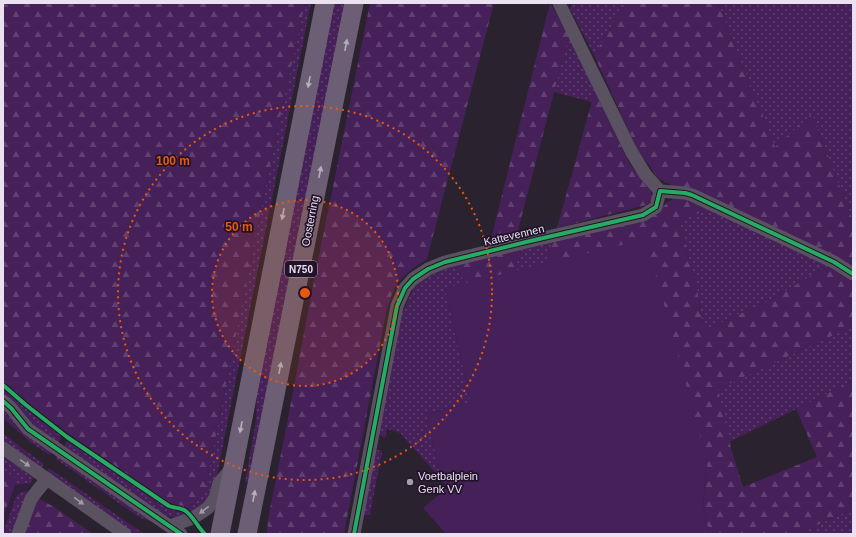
<svg xmlns="http://www.w3.org/2000/svg" width="856" height="537" font-family="Helvetica,sans-serif">
<defs>
<pattern id="grass-dots" width="8" height="8" patternUnits="userSpaceOnUse"><rect width="8" height="8" fill="#462059"/><path d="M2 2h.1M6 6h.1" fill="none" stroke="#614071" stroke-width="1.8" stroke-linecap="round"/></pattern>
<pattern id="forest-firs" width="22" height="20" patternUnits="userSpaceOnUse"><rect width="22" height="20" fill="#462059"/><path d="M5 1l3.5 6h-7zM16 11l3.5 6h-7z" fill="#614071"/></pattern>
</defs>
<rect width="100%" height="100%" fill="#2a222f"/>
<polygon fill="#31203b" points="3,455 33,478 14,534 3,534"/>
<g fill="url(#grass-dots)">
<path d="M 305,3 L 311,3 L 214,490 L 206,502 L 194,512 L 189,509 L 195,501 L 205,491 C 237,328 269,165 305,3 Z"/>
<polygon points="334,3 345,3 251,481 245,482 256,420 257,391"/>
<polygon points="572,3 625,3 594,55 570,9"/>
<polygon points="718,3 853,3 853,221 812,114 775,148"/>
<polygon points="569,35 595,90 592,102 554,92"/>
<polygon points="709,209 828,266 770,300 703,331 697,288 679,221"/>
<polygon points="553,240 545,264 514,272 521,250"/>
<polygon points="456,264 465,284 445,288 471,403 426,414 442,480 400,433 387,429 385,438 380,435 378,432 402,313 415,285 425,278"/>
<polygon points="853,326 853,381 729,442 718,389"/>
<polygon points="3,388 28,409 37,418 61,435 61,438 56,445 32,427 3,396"/>
<polygon points="3,411 31,435 53,451 50,455 30,442 3,418"/>
<polygon points="3,433 22,448 44,464 40,469 27,460 3,440"/>
<path d="M 68,440 L 168,508 L 183,512 L 187,515 C 178,519 169,517 161,515 L 62,449 Z"/>
<polygon points="374,450 379,450 382,452 370,514 368,515 364,515"/>
<polygon points="58,454 155,523 139,517 56,459"/>
<polygon points="3,455 33,478 31,483 14,485 17,480 3,469"/>
<polygon points="49,468 144,534 135,534 46,472"/>
<polygon points="29,491 14,534 3,534 16,497 21,492"/>
<polygon points="853,509 853,534 797,534"/>
</g>
<g fill="url(#forest-firs)">
<path d="M 3,3 L 305,3 C 269,165 237,328 205,491 L 195,501 L 189,509 L 171,504 L 69,434 L 38,411 L 3,381 Z"/>
<path d="M 370,3 L 494,3 L 427,259 C 413,268 399,277 392,294 C 390,298 389,304 387,308 L 344,534 L 267,534 L 268,519 L 289,413 L 310,301 Z"/>
<polygon points="550,3 569,35 516,238 490,243"/>
<polygon points="625,3 718,3 775,147 812,114 853,221 853,266 690,190 671,185 659,179 637,149 594,55"/>
<polygon points="595,90 629,163 651,191 652,200 646,205 557,228"/>
<polygon points="676,198 685,198 709,209 679,221 697,288 703,331 770,300 828,266 853,281 853,326 718,389 731,448 743,487 817,457 796,409 853,381 853,509 797,534 709,534 703,504 707,461 545,264 553,240 654,215 669,201"/>
<polygon points="521,250 514,272 465,284 456,264"/>
<polygon points="3,469 17,480 3,517"/>
<polygon points="37,498 53,506 93,534 23,534"/>
</g>
<polygon fill="#462059" points="646,239 707,461 703,504 709,534 446,534 423,508 447,488 445,484 442,480 426,414 471,403 445,288"/>
<g fill="none" stroke-linecap="round" stroke-linejoin="round">
<g stroke="#5a5260" stroke-width="13">
<polyline points="559,3 631,151 645,174 660,191 685,193 692,195 834,262 853,274"/>
<polyline points="3,401 11,408 28,429 181,534"/>
<polyline points="3,448 125,534"/>
<polyline points="170,526 193,518 208,508 215,498 219,483 231,469"/>
<polyline points="18,534 31,499 37,491 47,479"/>
<polyline points="354,534 397,306 405,288 413,279 428,269 445,262 526,242 643,215 656,207 660,191"/>
</g>
<g stroke="#6c5f75" stroke-width="19">
<polyline points="220,534 325,3"/>
<polyline points="247,534 354,3"/>
</g>
<g stroke="#22132a" stroke-width="6">
<g id="cycleway">
<path d="M 3,385 L 26,405 L 67,437 L 169,506 C 174,508 181,508 184,510 C 192,514 198,528 205,534"/>
<polyline points="3,401 11,408 28,429 181,534"/>
<polyline points="354,534 397,306 405,288 413,279 428,269 445,262 526,242 643,215 656,207 660,191 685,193 692,195 834,262 853,274"/>
</g>
</g>
<use href="#cycleway" stroke="#26ab63" stroke-width="4"/>
</g>
<defs><path id="oneway-solid" d="M-6-.8H1V-3.2L6.5 0L1 3.2V.8H-6Z"/></defs>
<g fill="#b8adbf">
<use href="#oneway-solid" transform="translate(346 45) rotate(-79)"/>
<use href="#oneway-solid" transform="translate(309 82) rotate(101)"/>
<use href="#oneway-solid" transform="translate(320 172) rotate(-79)"/>
<use href="#oneway-solid" transform="translate(283 214) rotate(101)"/>
<use href="#oneway-solid" transform="translate(280 368) rotate(-79)"/>
<use href="#oneway-solid" transform="translate(241 427) rotate(101)"/>
<use href="#oneway-solid" transform="translate(254 496) rotate(-79)"/>
</g>
<g fill="#a29aa8">
<use href="#oneway-solid" transform="translate(25 463) rotate(35)"/>
<use href="#oneway-solid" transform="translate(79 501) rotate(36)"/>
<use href="#oneway-solid" transform="translate(204 510) rotate(142)"/>
</g>
<circle cx="305" cy="293" r="93" fill="#e8590c" fill-opacity=".12"/>
<g fill="none" stroke="#e8590c" stroke-width="2" stroke-dasharray="2 4">
<circle cx="305" cy="293" r="93"/>
<circle cx="305" cy="293" r="187"/>
</g>
<circle fill="#a79ead" stroke="#22132a" stroke-width="1.5" cx="410" cy="482" r="4"/>
<g text-anchor="middle" dominant-baseline="central" stroke-width="3.5" stroke-linejoin="round" paint-order="stroke">
<rect fill="#22132a" stroke="#aea3b5" stroke-width="1" x="285" y="261" width="32" height="16" rx="3"/>
<g font-size="10" font-weight="bold" fill="#eae1f1">
<text x="301" y="269">N750</text>
</g>
<g font-size="11" fill="#eae1f1" stroke="#22132a">
<text transform="translate(310 221) rotate(-79)">Oosterring</text>
<text transform="translate(514 235) rotate(-13)">Kattevennen</text>
</g>
<g font-size="11" fill="#eae1f1" stroke="#22132a" text-anchor="start">
<text x="418" y="476">Voetbalplein<tspan x="418" dy="13">Genk VV</tspan></text>
</g>
</g>
<circle cx="305" cy="293" r="6" fill="#e8590c" stroke="#22132a" stroke-width="2"/>
<g font-size="12" text-anchor="middle" font-weight="bold" fill="#e8590c" stroke="#22132a" stroke-width="3.5" stroke-linejoin="round" paint-order="stroke">
<text x="173" y="165">100 m</text>
<text x="239" y="231">50 m</text>
</g>
<rect width="856" height="537" fill="none" stroke="#eae1f1" stroke-width="8"/>
</svg>
